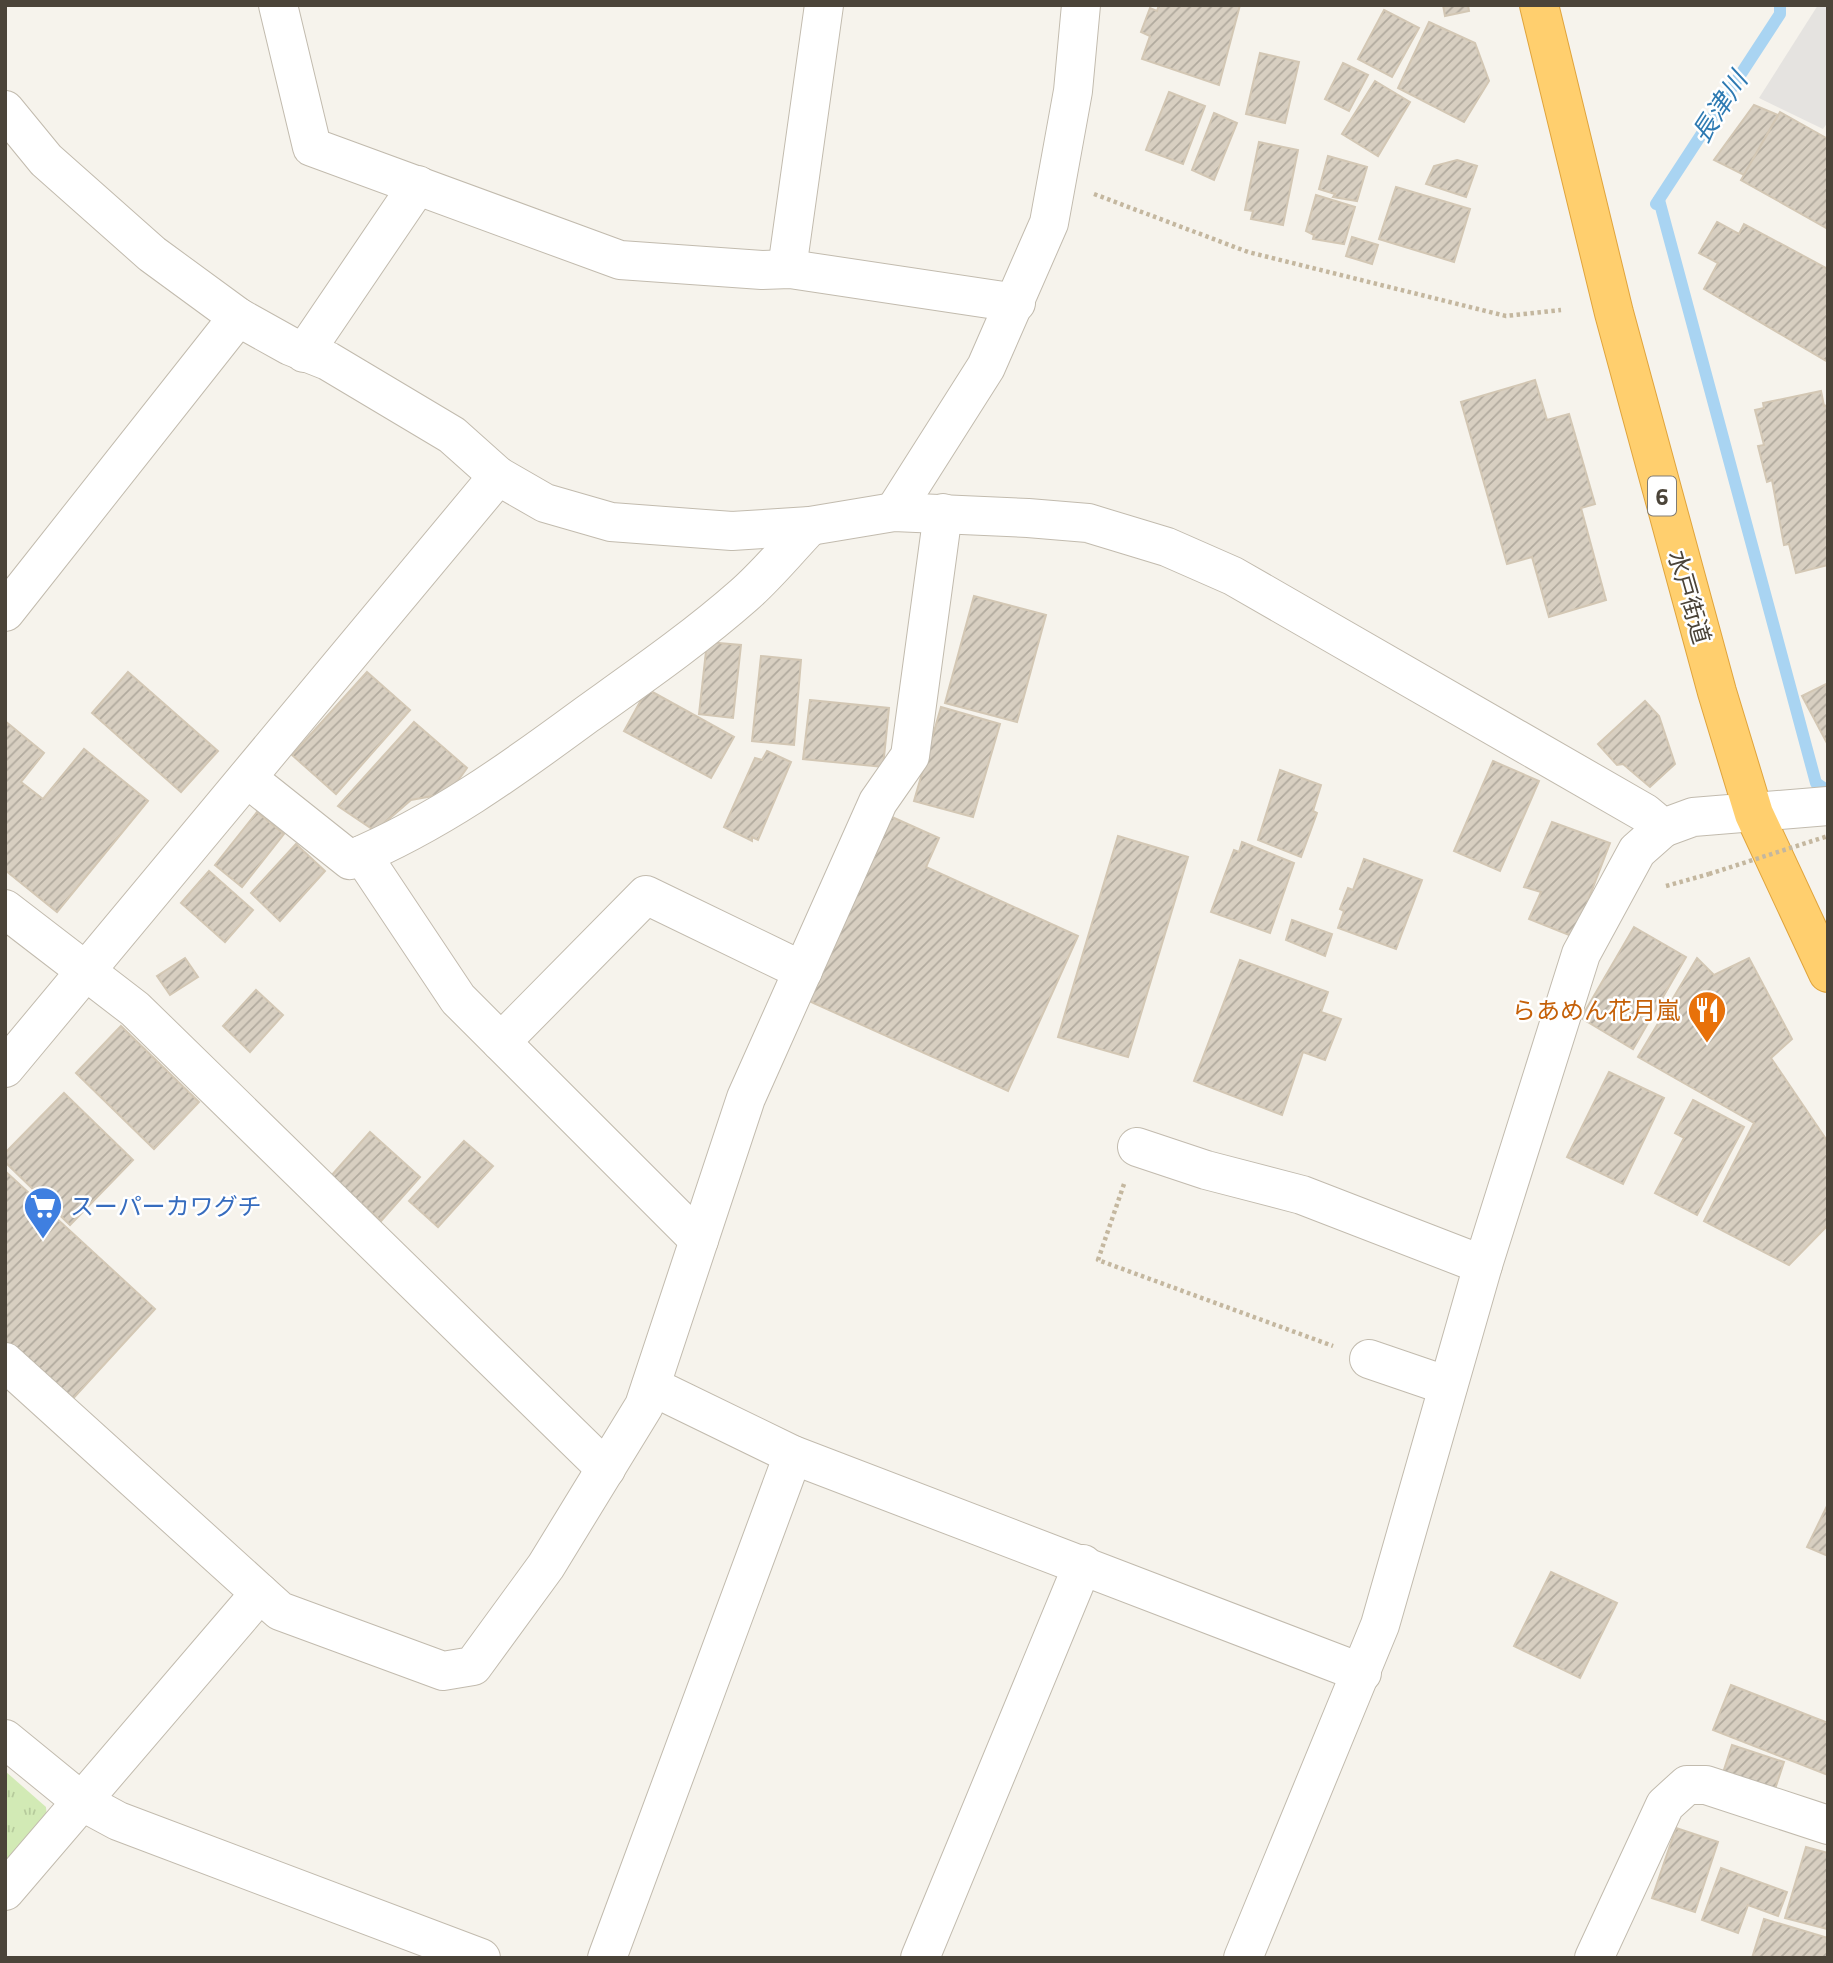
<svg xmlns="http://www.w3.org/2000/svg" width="1833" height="1963" font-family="'Titillium Web','Noto Sans JP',sans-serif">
<defs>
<pattern id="park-tufts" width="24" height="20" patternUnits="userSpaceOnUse" patternTransform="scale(1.75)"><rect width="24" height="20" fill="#d2eab5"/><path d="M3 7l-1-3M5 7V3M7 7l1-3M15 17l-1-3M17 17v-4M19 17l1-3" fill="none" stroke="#b6ca9c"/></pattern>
<pattern id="building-hatch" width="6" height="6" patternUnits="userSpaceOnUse" patternTransform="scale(1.75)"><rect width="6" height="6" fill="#d8cfc1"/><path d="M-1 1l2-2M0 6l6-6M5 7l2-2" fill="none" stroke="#b1aa9e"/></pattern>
</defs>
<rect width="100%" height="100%" fill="#f6f3ec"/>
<polygon fill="url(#park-tufts)" points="5,1771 46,1807 47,1819 5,1867"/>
<polygon fill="#e5e3e0" points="1818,5 1828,5 1828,122 1823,129 1759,98"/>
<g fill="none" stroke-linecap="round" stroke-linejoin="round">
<g stroke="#a9d4f2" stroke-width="12">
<polyline points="1659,200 1816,783 1828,791"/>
<polyline points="1656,204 1780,14 1780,5"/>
</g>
</g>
<g fill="url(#building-hatch)" stroke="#d3c7b4" stroke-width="2">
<polygon points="1159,5 1240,5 1219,85 1142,59 1150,36 1141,32 1150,8 1157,11"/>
<polygon points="1443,5 1468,5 1469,11 1445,16"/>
<polygon points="1384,10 1419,28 1392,77 1358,59"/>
<polygon points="1429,22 1475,43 1489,81 1464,122 1398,88"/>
<polygon points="1260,53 1299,62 1285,123 1246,114"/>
<polygon points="1343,63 1368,75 1349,111 1325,99"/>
<polygon points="1375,81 1410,102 1378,156 1342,134"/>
<polygon points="1169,92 1205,106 1183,164 1146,150"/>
<polygon points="1754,105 1778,115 1744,175 1714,160"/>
<polygon points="1780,112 1828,139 1828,229 1741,180"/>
<polygon points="1214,113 1237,123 1214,180 1192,170"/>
<polygon points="1259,142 1298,150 1283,225 1251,219 1253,211 1245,210"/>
<polygon points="1328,156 1367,167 1357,201 1333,197 1335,194 1319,189"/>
<polygon points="1457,160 1477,166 1466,197 1426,184 1434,166"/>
<polygon points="1396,187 1470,209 1454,262 1379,239"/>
<polygon points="1316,195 1355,207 1344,244 1313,239 1314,235 1306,231"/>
<polygon points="1717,222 1739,234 1744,224 1828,269 1828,362 1704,289 1718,263 1699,253"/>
<polygon points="1352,237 1378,245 1372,264 1346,256"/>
<polygon points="1535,380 1547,420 1569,414 1595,504 1581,508 1606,600 1549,617 1532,557 1507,564 1461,402"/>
<polygon points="1821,391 1824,406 1828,405 1828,565 1796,573 1789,544 1784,545 1772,480 1767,482 1758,446 1764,445 1755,410 1764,408 1763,403"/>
<polygon points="974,596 1046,615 1017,722 945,703"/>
<polygon points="707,642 741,645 733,718 699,714"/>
<polygon points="761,656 801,660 794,745 752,741"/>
<polygon points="128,672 218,751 181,792 92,713"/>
<polygon points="367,672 410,710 336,794 292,755"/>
<polygon points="1828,683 1828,745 1802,696"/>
<polygon points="647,689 734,737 711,778 624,731"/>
<polygon points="810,700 889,708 883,767 803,759"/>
<polygon points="1645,701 1659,716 1675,764 1650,787 1623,764 1617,765 1598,744"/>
<polygon points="941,707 1000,724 973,817 914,801"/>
<polygon points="5,721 44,753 21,782 43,799 84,749 148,801 57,912 5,870"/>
<polygon points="414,722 467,768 449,793 411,800 375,831 338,806"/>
<polygon points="767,751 791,762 758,840 752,837 752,841 724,827 755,758 762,760"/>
<polygon points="1493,761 1539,781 1500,871 1454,851"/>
<polygon points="1280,770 1321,785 1313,811 1317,813 1301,857 1258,840"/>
<polygon points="257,812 284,834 242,887 215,865"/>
<polygon points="892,817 939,838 926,867 1078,936 1008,1091 809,1001"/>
<polygon points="1552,822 1610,843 1574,937 1529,919 1541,892 1524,887"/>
<polygon points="1118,836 1188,857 1128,1057 1058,1037"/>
<polygon points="1242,842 1294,863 1270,933 1211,912 1234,850 1239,852"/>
<polygon points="296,844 325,871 280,921 251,893"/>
<polygon points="1364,859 1422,880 1396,949 1338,928 1344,911 1340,909 1348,888 1353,890"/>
<polygon points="209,871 253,910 225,942 181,903"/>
<polygon points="1292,920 1332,934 1325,956 1286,940"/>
<polygon points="1634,927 1686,957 1633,1049 1581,1018"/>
<polygon points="185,958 198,977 170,995 157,976"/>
<polygon points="1697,958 1714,975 1749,958 1792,1039 1771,1058 1828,1142 1828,1225 1789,1265 1704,1221 1754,1123 1638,1057"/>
<polygon points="1240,960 1328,992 1321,1012 1341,1019 1325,1060 1303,1052 1282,1115 1194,1081"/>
<polygon points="256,990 283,1015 250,1052 223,1026"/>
<polygon points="121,1026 199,1102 154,1149 76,1073"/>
<polygon points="1609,1072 1664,1098 1623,1184 1567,1157"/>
<polygon points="64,1093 133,1160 70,1225 5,1162 5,1153"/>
<polygon points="1693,1100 1744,1127 1697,1215 1655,1193 1684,1138 1675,1133"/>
<polygon points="370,1132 420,1177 381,1221 331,1176"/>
<polygon points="464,1141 493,1166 438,1227 409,1201"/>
<polygon points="5,1171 155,1309 68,1404 5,1347"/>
<polygon points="1828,1504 1828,1556 1807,1547"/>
<polygon points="1551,1572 1617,1603 1580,1678 1514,1646"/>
<polygon points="1731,1685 1828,1723 1828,1775 1713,1730"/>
<polygon points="1732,1745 1784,1762 1772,1798 1720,1782"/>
<polygon points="1676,1828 1718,1842 1695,1912 1652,1898"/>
<polygon points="1806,1847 1828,1853 1827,1929 1785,1918"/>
<polygon points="1721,1868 1787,1892 1778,1916 1748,1905 1738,1933 1702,1920"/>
<polygon points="1764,1919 1828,1938 1828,1958 1752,1958"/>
</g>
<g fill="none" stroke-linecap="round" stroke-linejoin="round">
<g stroke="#c2bbae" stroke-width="40">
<g id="minor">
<polyline points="278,5 312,147 620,260 762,270 790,269 1016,303"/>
<polyline points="5,110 46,160 152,254 238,317 290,346 328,361 452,435 498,476 545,503 611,522 732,531 810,526 894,512 1028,518 1088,523 1167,547 1233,576 1645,813 1663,828 1693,817 1828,806"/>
<polyline points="787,269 824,5"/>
<polyline points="304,353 418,185"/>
<polyline points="894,512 986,367 1049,223 1073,91 1081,5"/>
<polyline points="5,612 238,317"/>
<path d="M 247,778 L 350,860 C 438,823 510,771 586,715 C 639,677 694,639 744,595 C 767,575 788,549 810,526"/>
<polyline points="362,855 458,999 699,1240"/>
<polyline points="5,909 135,1009 606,1469"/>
<polyline points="501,1042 646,895 803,971"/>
<polyline points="5,1068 498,476"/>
<polyline points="1137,1147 1206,1170 1302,1195 1483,1265"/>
<polyline points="1369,1359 1448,1386"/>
<polyline points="5,1362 260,1593 5,1891"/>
<polyline points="651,1386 793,1455 1362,1673"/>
<polyline points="260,1593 280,1611 443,1671 473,1666 546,1566 644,1406 746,1098 878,802 910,756 943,513"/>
<polyline points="5,1739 81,1801 118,1821 481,1958"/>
<polyline points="607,1958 793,1455"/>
<polyline points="920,1958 1083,1564"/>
<polyline points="1243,1958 1380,1625 1483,1265 1581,954 1637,851 1663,828"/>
<polyline points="1594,1958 1665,1805 1687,1785 1706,1785 1828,1825"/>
</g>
</g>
<g stroke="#e0a43c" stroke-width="40">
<polyline id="highway" points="1539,5 1614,313 1717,692 1754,814 1828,973"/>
</g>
<g stroke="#c4b79f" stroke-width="4.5" stroke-dasharray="3.5 3.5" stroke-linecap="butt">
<polyline points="1094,194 1248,252 1506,316 1561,310"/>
<polyline points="1666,886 1709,874"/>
<polyline points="1124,1184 1098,1260 1333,1346"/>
</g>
<use href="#minor" stroke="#fff" stroke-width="38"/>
<use href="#highway" stroke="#ffcf6e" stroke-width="38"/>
<polyline stroke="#c4b79f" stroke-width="4.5" stroke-dasharray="3.5 3.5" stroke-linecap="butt" points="1709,874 1828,836"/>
</g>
<defs>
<g id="restaurant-pin" transform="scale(2.0125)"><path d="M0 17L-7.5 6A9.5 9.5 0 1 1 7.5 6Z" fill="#e8710a" stroke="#fff"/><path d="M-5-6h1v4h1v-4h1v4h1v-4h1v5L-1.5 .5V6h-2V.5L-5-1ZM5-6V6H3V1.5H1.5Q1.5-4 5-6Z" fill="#fff"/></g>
<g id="supermarket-pin" transform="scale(2.0125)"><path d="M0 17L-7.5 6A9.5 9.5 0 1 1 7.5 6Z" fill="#3f7fe0" stroke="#fff"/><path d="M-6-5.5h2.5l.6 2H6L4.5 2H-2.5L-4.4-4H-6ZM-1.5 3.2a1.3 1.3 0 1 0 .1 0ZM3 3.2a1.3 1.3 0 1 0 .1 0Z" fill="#fff"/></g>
</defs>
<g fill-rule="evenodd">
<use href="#restaurant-pin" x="1707" y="1010"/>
<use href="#supermarket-pin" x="43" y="1206"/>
</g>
<g text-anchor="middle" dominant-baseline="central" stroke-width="5" stroke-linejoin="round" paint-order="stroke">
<rect fill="#fff" stroke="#817c74" stroke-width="2" x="1648" y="476.5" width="28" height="39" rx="5"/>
<g font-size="23" font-weight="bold" fill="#4b4439">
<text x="1662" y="496">6</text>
</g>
<g font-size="24" fill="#4b4439" stroke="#fff">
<text transform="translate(1690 597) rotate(74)">水戸街道</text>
</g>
<g font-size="24" fill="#c56008" stroke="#fff" text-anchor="end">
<text x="1680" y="1010">らあめん花月嵐</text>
</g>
<g font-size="24" fill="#366cbe" stroke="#fff" text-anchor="start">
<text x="70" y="1206">スーパーカワグチ</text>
</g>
<g font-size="26" font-style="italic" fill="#2e7ab2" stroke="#fff">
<text transform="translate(1719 107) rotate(-57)">長津川</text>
</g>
</g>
<rect width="1833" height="1963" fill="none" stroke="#4b4439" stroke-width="14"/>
</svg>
